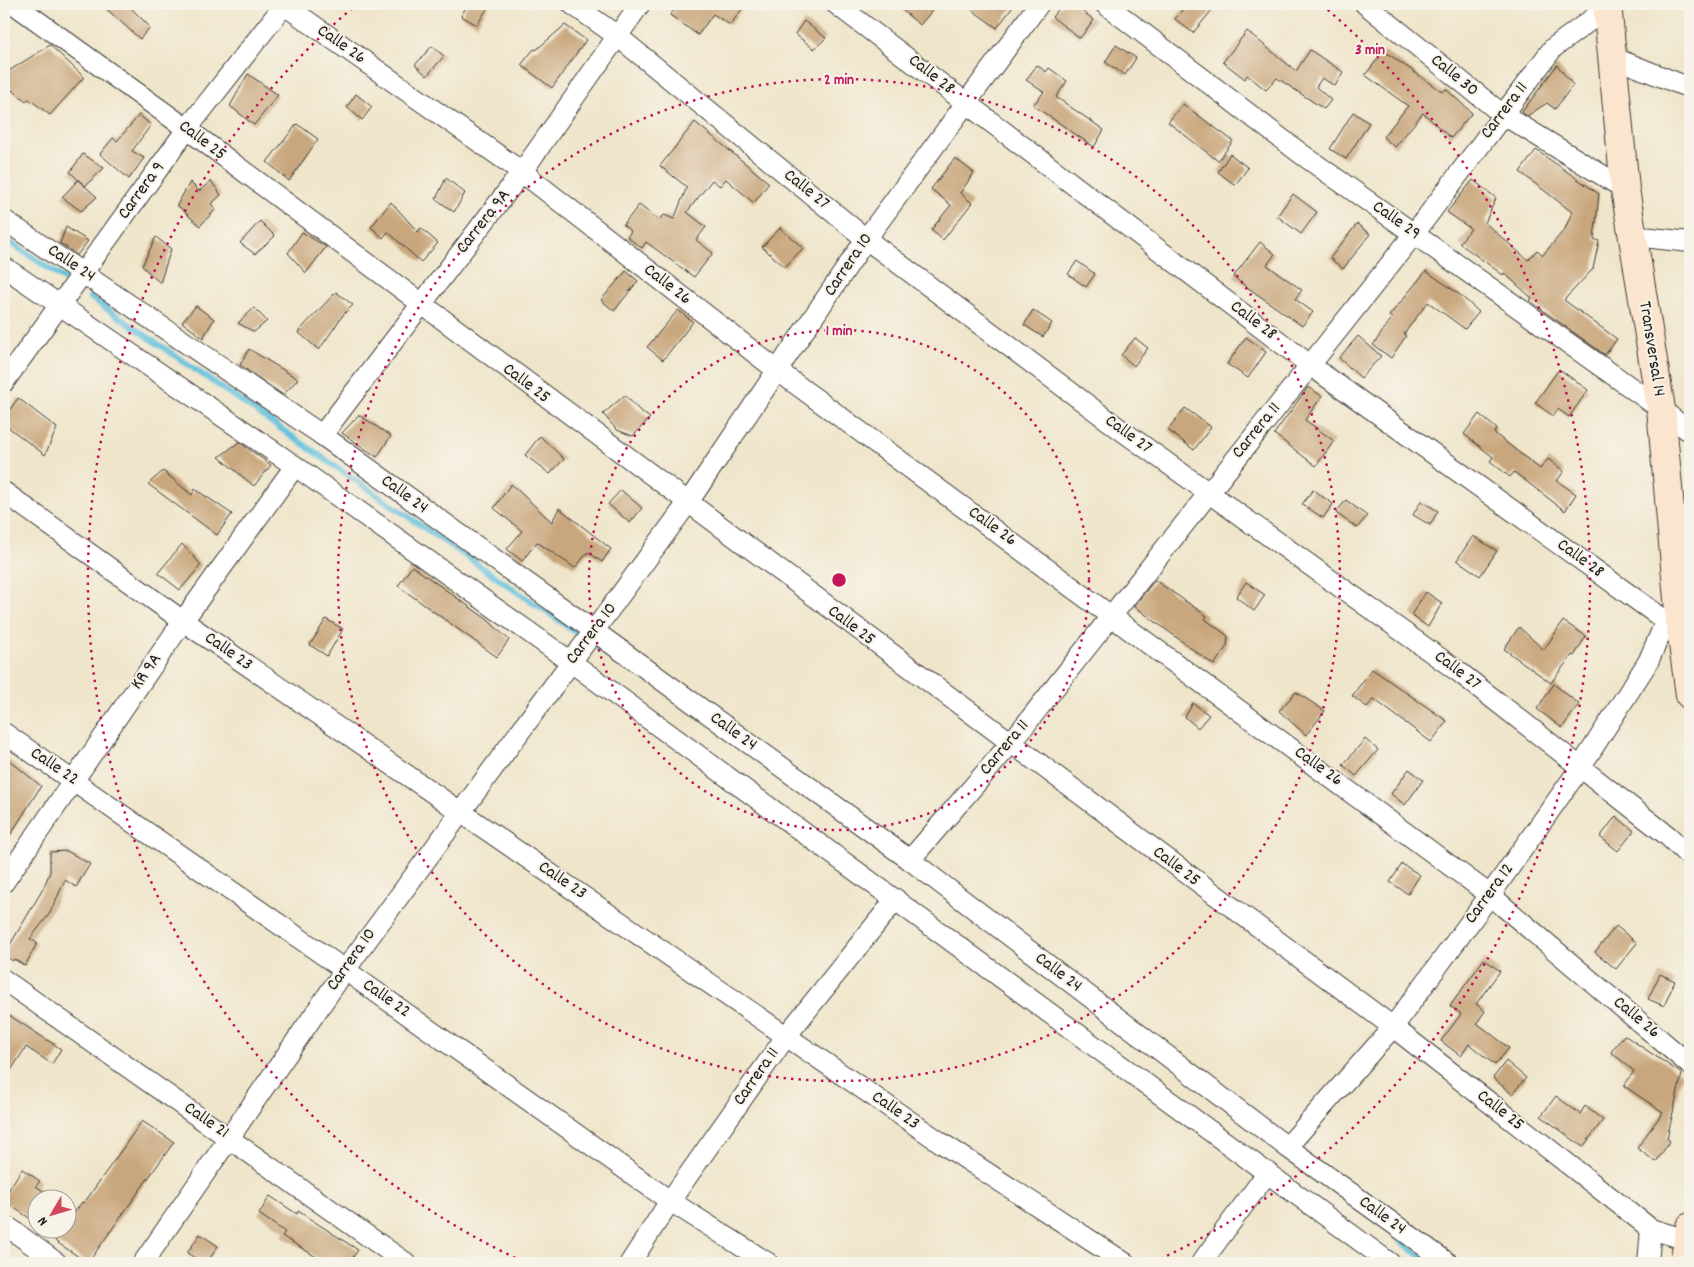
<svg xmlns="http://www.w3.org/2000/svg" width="1694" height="1267" font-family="Dekko,sans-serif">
<rect width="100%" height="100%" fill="#f7f3e8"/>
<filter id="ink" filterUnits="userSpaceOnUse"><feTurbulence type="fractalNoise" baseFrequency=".02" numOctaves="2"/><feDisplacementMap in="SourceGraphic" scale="10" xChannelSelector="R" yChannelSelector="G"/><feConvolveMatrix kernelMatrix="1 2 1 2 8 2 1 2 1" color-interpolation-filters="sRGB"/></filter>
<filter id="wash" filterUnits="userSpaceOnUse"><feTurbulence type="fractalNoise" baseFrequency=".0096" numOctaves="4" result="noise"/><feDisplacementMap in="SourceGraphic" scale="20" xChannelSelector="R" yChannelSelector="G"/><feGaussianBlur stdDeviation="1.12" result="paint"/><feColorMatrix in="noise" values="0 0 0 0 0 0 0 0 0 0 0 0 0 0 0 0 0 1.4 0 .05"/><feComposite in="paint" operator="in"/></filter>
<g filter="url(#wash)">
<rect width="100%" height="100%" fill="#efe5ca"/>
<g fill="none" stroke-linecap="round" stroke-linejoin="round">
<g stroke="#5fc0dd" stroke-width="6">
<polyline points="4,238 64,279"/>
<polyline points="90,297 632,671"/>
<polyline points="1401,1241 1429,1263"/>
</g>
</g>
<g id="blocks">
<g fill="#c9a77e">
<polygon points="101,4 127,4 150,27 140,39"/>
<polygon points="468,4 490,4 477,25 461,16"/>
<polygon points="679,4 746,4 730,25 713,14 698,35 670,15"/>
<polygon points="895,4 938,4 920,25"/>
<polygon points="964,4 1015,4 997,28"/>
<polygon points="1063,4 1073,4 1094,20 1080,38 1052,17"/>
<polygon points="1187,4 1217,4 1193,33 1175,19"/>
<polygon points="804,21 826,38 814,49 795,34"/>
<polygon points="565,25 586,40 552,88 521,65 534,49 536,50"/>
<polygon points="1247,31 1296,71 1310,50 1343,72 1335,86 1322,78 1316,87 1331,100 1324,109 1277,78 1266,90 1247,75 1245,79 1223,62"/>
<polygon points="50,45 84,77 50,115 29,99 26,101 4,84 4,74"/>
<polygon points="1116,45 1136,58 1125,75 1105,62"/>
<polygon points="432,46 444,56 427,76 415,65"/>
<polygon points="1384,51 1443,92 1446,89 1472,113 1451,138 1423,113 1395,147 1383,137 1408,106 1365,75"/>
<polygon points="1037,65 1046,72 1049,68 1067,81 1056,97 1104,130 1094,147 1033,105 1044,92 1026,80"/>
<polygon points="1557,65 1573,85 1555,109 1547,103 1527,116 1522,112"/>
<polygon points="248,74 278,95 254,125 230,106"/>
<polygon points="356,94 372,107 362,120 347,107"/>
<polygon points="1183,104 1233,141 1218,161 1168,122"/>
<polygon points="1353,112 1369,123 1346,159 1330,149"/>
<polygon points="139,115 151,125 132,151 144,158 129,179 100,154 113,138 117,141"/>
<polygon points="695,122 769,183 754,203 726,179 720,186 712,180 687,212 706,227 696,240 713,253 694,277 646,242 642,248 627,237 631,231 623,225 639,205 659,220 664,215 674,219 687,187 660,166"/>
<polygon points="297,124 318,139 289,181 267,162"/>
<polygon points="1536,150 1599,194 1594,239 1599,241 1593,269 1564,300 1617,339 1605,355 1530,301 1532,298 1504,273 1503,275 1459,243 1471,229 1447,212 1473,180 1496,198 1485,223 1528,260 1537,250 1543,255 1565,229 1572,212 1520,172"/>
<polygon points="83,154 104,168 85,186 70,172"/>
<polygon points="1230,154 1248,168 1235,185 1218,172"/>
<polygon points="955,158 974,173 960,193 972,203 943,240 931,230 951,205 931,189"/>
<polygon points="446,178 465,193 454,212 436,199"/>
<polygon points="78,180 97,197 81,211 62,197"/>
<polygon points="211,181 221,195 211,204 216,209 200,226 177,205 190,182 199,191"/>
<polygon points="1293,194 1317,212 1301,234 1277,216"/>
<polygon points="391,202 418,232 421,228 438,243 421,262 388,232 383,238 371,227"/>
<polygon points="260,221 275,236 255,254 240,243"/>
<polygon points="1357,224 1370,234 1343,269 1330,258"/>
<polygon points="66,227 88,241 77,255 60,243"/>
<polygon points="780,228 803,248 785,267 762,247"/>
<polygon points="302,232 326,247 306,273 288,253"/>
<polygon points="156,237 171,249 160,283 142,266"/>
<polygon points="1260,242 1275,254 1267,265 1302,290 1295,299 1313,312 1302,326 1233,277"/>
<polygon points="1077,261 1095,274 1086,287 1068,274"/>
<polygon points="626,271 638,281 614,311 601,300"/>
<polygon points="1426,271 1459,294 1479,312 1465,329 1428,302 1404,334 1406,336 1391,358 1373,345 1392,318 1389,316"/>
<polygon points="336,292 353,305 343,315 319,350 298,332"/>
<polygon points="196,306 214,319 203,338 182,322"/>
<polygon points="254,308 267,321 254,332 238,323"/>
<polygon points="678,310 693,322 663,360 647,347"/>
<polygon points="1033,310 1052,323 1043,337 1024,325"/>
<polygon points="1358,336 1381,356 1361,378 1339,358"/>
<polygon points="1246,337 1266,352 1248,378 1227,364"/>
<polygon points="1135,338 1148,348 1134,366 1121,355"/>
<polygon points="249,349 298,379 283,395 240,365"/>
<polygon points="1559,369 1588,390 1569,417 1558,409 1553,416 1535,403"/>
<polygon points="1308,387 1322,396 1305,420 1334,441 1316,466 1274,434"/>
<polygon points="625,395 639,410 650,418 633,436 617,430 603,414"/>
<polygon points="18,398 57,428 45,455 4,424 4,418"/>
<polygon points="1185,408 1211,427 1194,450 1168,430"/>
<polygon points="1479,414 1497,429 1494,433 1540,469 1548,459 1564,471 1557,481 1576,494 1565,511 1514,472 1510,477 1490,461 1493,457 1464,434"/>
<polygon points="359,415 391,436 377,457 342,433"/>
<polygon points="540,436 564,459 550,474 525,455"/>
<polygon points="239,442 271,465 254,486 219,457"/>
<polygon points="163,471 192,495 195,489 232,514 217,535 148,484"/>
<polygon points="511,484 552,522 559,508 611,549 602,562 588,552 575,568 537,542 522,561 507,549 522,531 494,508"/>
<polygon points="621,490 642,508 630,523 608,504"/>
<polygon points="1313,490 1333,504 1323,518 1302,504"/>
<polygon points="1346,500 1367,516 1357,528 1336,513"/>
<polygon points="1421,501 1438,511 1430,525 1413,515"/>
<polygon points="1473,536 1497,551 1480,576 1457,560"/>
<polygon points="182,544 201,565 180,590 158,573"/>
<polygon points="412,566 488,620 509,640 497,657 398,586"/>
<polygon points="1155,580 1207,616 1205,619 1228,636 1227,646 1214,665 1134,606"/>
<polygon points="1246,582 1265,595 1254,611 1236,597"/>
<polygon points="1426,592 1442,603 1428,627 1411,615"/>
<polygon points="326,619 343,629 327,656 310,645"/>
<polygon points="1563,621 1586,636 1574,656 1572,655 1551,683 1504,649 1519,627 1544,650"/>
<polygon points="1372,669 1447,721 1431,742 1374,699 1367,707 1352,696"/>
<polygon points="1554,684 1579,704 1562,728 1537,709"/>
<polygon points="1296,692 1325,711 1306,735 1279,711"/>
<polygon points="1193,703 1209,715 1198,728 1185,717"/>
<polygon points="1365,739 1378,750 1356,776 1343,765"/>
<polygon points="4,756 41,786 4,845"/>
<polygon points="1409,769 1423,780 1405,805 1391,794"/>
<polygon points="1616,816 1634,831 1618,851 1600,837"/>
<polygon points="67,851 90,864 76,887 65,880 50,913 30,939 37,943 25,966 14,959 13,961 4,955 43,889 50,872 50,852"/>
<polygon points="1402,864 1420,875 1408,894 1390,882"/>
<polygon points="1616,926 1637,943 1616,969 1595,952"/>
<polygon points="1484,959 1500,971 1476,1004 1485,1011 1477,1023 1509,1048 1495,1065 1469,1044 1461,1056 1441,1041 1461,1014 1450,1006"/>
<polygon points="1660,974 1675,981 1664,1006 1648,999"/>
<polygon points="4,1012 61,1049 52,1064 26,1047 4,1081"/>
<polygon points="1624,1035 1682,1074 1667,1138 1670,1141 1656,1162 1637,1148 1663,1112 1624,1086 1634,1071 1611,1052"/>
<polygon points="1506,1061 1526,1078 1512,1094 1493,1078"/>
<polygon points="1556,1096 1580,1114 1585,1106 1603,1120 1583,1147 1541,1116"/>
<polygon points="142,1121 174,1142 88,1263 55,1241 57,1237 46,1230 68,1230 68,1207 75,1212 82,1202 84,1203"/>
<polygon points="22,1169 40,1181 36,1186 56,1200 38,1200 38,1224 4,1201 4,1197"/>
<polygon points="270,1196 297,1214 298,1211 358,1250 349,1263 326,1263 282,1236 285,1232 259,1214"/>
<polygon points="200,1234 218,1246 207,1263 203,1263 187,1253"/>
</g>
</g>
</g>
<g filter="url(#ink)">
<use href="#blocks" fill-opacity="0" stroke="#3c3a36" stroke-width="1"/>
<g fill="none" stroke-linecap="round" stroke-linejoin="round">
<g stroke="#3c3a36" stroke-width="22">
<g id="street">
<polyline points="14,4 187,129 1393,1027 1651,1229 1690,1241"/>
<polyline points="283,4 522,172 778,371 1490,895 1690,1065"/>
<polyline points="572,4 616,35 866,239 1121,430 1459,672 1668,836 1690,857"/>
<polyline points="836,4 1310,365 1666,621 1680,622"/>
<polyline points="1105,4 1300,153 1661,409 1690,432"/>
<polyline points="1365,4 1502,114 1625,189"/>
<polyline points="1612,57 1690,88"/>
<polyline points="4,220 322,435 594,631 910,860 1287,1147 1448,1263"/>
<polyline points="1633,236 1690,242"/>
<polyline points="4,267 295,466 571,662 1390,1263"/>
<polyline points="4,382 187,129 285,4"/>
<polyline points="322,435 522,172 640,4"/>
<polyline points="4,492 183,621 940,1142 1125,1263"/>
<polyline points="4,733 345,970 670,1201 768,1263"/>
<polyline points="910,860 1010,744 1414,234 1553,48 1607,8"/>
<polyline points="4,882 183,621 295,466"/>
<polyline points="4,980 406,1263"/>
<polyline points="1287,1147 1393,1027 1490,895 1580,768 1648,662 1666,621"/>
<polyline points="4,1224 57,1263"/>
<polyline points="143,1263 345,970 687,504 866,239 1039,4"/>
<polyline points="630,1263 670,1201 787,1035 896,899"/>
<polyline points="1201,1263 1268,1172"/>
<polyline points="1648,1263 1651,1229"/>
</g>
</g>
<g stroke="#3c3a36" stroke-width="30">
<g id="secondary">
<polyline points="1607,4 1625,189 1661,409 1680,622 1690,695"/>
<polyline points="1684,1263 1690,1227"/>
</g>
</g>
<use href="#street" stroke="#fff" stroke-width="20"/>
<use href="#secondary" stroke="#fce5cf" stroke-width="28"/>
</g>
</g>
<g fill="none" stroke="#c2185b" stroke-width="2.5" stroke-dasharray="2.5 5">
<circle cx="839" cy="580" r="250"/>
<circle cx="839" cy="580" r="501"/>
<path d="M522 1261A751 751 0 0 1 356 5M1322 5A751 751 0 0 1 1156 1261"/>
</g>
<g text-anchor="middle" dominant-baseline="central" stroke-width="4" stroke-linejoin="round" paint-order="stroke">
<g font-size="18" fill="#1c1c1c" stroke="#f7f3e8">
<text transform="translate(341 45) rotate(35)">Calle 26</text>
<text transform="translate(931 75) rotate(38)">Calle 28</text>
<text transform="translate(1454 76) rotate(39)">Calle 30</text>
<text transform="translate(1505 111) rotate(-53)">Carrera 11</text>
<text transform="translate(202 141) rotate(37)">Calle 25</text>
<text transform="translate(806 190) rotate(39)">Calle 27</text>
<text transform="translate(142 191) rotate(-54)">Carrera 9</text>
<text transform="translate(1396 221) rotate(35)">Calle 29</text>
<text transform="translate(484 222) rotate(-52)">Carrera 9A</text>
<text transform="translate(71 264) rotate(34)">Calle 24</text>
<text transform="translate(849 265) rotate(-56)">Carrera 10</text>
<text transform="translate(667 285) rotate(38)">Calle 26</text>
<text transform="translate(1253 321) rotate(37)">Calle 28</text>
<text transform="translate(1651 349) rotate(81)">Transversal 14</text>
<text transform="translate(526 384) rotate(37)">Calle 25</text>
<text transform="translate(1257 431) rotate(-51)">Carrera 11</text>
<text transform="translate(1128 435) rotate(36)">Calle 27</text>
<text transform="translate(404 495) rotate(36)">Calle 24</text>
<text transform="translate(992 527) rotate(36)">Calle 26</text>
<text transform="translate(1580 559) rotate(36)">Calle 28</text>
<text transform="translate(851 626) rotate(37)">Calle 25</text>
<text transform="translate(592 634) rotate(-53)">Carrera 10</text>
<text transform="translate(228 652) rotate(35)">Calle 23</text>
<text transform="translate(1457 671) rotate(37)">Calle 27</text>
<text transform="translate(147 672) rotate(-55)">KR 9A</text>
<text transform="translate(733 732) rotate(36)">Calle 24</text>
<text transform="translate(1005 748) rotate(-50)">Carrera 11</text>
<text transform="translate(54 767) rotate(34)">Calle 22</text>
<text transform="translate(1318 767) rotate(36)">Calle 26</text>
<text transform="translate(1176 867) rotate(37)">Calle 25</text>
<text transform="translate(562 881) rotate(34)">Calle 23</text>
<text transform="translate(1490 894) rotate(-54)">Carrera 12</text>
<text transform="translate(352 960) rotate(-55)">Carrera 10</text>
<text transform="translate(1058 973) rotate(37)">Calle 24</text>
<text transform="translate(386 999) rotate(35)">Calle 22</text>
<text transform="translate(1636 1018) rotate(40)">Calle 26</text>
<text transform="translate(757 1077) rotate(-55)">Carrera 11</text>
<text transform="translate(895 1111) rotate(35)">Calle 23</text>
<text transform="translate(1500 1111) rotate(38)">Calle 25</text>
<text transform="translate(206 1121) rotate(35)">Calle 21</text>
<text transform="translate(1382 1216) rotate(36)">Calle 24</text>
</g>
</g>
<circle cx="839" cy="580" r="8" fill="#c2185b" stroke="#f7f3e8" stroke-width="2.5"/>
<g font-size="15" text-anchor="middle" font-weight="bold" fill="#c2185b" stroke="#f7f3e8" stroke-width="4" stroke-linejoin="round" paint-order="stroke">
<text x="1370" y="54">3 min</text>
<text x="839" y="84">2 min</text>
<text x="839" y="335">1 min</text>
</g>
<rect width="1694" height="1267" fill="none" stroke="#f7f3e8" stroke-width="20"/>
<g transform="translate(52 1214) rotate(232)"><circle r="24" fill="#f7f3e8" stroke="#9f9d96"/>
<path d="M0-4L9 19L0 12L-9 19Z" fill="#d1495b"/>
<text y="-8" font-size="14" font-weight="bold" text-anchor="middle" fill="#1c1c1c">N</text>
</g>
</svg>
